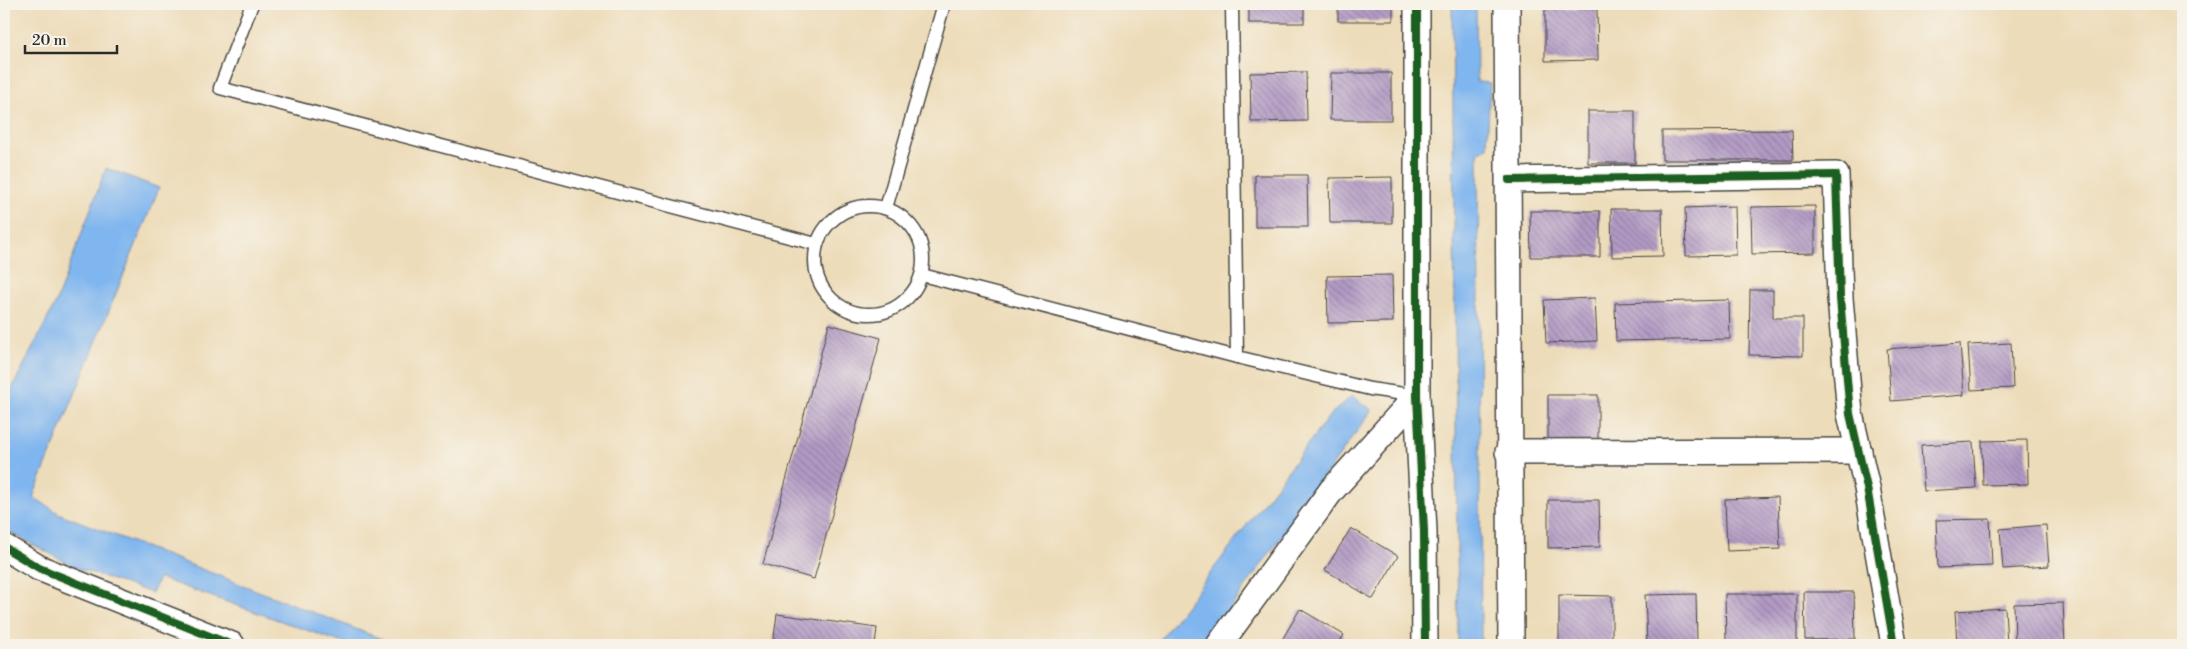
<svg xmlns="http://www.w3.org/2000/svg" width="2187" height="649" font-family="'Libre Bodoni',serif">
<defs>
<pattern id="building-back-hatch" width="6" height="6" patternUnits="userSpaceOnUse" patternTransform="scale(1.25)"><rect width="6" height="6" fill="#b29ac5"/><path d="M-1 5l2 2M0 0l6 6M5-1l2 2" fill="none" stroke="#917ea0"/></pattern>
</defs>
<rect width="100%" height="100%" fill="#f7f3e8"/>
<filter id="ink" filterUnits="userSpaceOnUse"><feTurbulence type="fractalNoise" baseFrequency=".02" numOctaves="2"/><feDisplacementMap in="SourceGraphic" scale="10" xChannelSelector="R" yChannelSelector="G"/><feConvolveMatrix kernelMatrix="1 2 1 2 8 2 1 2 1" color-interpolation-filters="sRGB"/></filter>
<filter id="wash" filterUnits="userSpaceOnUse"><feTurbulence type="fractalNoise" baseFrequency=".0096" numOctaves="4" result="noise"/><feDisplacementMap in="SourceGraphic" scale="20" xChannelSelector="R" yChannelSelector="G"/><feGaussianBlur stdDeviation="1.12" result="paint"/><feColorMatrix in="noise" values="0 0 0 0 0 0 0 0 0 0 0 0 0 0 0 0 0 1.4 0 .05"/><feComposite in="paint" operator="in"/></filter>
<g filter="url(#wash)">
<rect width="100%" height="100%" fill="#eddcb9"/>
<g fill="#80b6ef" stroke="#56708d">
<polygon points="1452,4 1476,4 1477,82 1490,83 1487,147 1478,153 1481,645 1458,645"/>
<polygon points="106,168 159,188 33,497 60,514 397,645 349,645 159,578 152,593 77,568 4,529 4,404 56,302"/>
<polygon points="1352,396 1372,410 1204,645 1156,645 1330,415"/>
</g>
<g id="blocks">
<g fill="url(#building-back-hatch)">
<rect x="1249" y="4" width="55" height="19"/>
<rect x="1338" y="4" width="55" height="17"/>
<polygon points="1545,9 1597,9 1598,60 1545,61"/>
<polygon points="1306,72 1307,121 1251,122 1250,73"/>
<polygon points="1331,73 1391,73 1391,120 1330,120"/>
<rect x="1588" y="111" width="47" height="52"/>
<polygon points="1792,130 1793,160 1662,160 1662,131"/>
<polygon points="1255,175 1307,175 1308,227 1255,227"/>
<polygon points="1392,177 1392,223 1330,223 1329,178"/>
<polygon points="1735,206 1736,255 1686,256 1685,208"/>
<polygon points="1815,206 1815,253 1752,254 1751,207"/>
<polygon points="1611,209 1662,209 1663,256 1612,257"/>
<polygon points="1530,211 1600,211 1600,257 1531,257"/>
<polygon points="1392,275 1393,322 1328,323 1327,276"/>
<polygon points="1750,290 1773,290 1773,318 1803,318 1803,356 1749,355"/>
<polygon points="1595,298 1597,341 1546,343 1544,300"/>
<polygon points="1729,300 1730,339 1616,341 1615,303"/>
<polygon points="829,324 881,338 814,579 763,564"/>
<polygon points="1960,343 1964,395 1891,401 1887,349"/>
<polygon points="2011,343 2013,388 1971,390 1968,345"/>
<rect x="1548" y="395" width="50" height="48"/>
<polygon points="2027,440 2028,484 1983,485 1982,441"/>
<polygon points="1973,442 1976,488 1924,491 1921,445"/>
<polygon points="1778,497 1780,549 1727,551 1725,499"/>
<polygon points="1548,500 1599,500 1600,547 1548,548"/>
<polygon points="1990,519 1992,566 1938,568 1936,520"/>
<polygon points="2046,525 2049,566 2003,569 2000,529"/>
<polygon points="1351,528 1398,556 1373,599 1325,570"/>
<polygon points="1804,592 1854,592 1855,639 1805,640"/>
<polygon points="1696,594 1697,643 1647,644 1645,595"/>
<polygon points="1725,594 1797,594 1797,642 1726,642"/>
<polygon points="1559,595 1612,596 1612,645 1559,645"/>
<polygon points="2063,603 2065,644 2015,645 2014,604"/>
<polygon points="2005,608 2007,645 1957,645 1955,611"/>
<polygon points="1300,609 1344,635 1338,645 1279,645"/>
<polygon points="777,614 877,628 875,645 773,645"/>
</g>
</g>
</g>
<g filter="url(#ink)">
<use href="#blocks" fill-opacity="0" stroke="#484640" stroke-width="1"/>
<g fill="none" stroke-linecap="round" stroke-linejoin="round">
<g stroke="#484640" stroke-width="15">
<g id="service">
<polyline points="252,4 220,88 816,244"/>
<polyline points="1232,4 1237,357"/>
<circle cx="869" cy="260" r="54"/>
<polyline points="886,208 944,4"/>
<polyline points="922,275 1237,357 1370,389 1417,396"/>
</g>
</g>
<g stroke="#484640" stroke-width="28">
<g id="minor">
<polyline points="1417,4 1417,396 1424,531 1425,645"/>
<path d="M 1507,4 C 1510,218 1508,431 1511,645"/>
<polyline points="1509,180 1836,175 1840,298 1850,414 1867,488 1894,645"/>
<polyline points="1508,452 1859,451"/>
<polyline points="4,547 39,568 232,645"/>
<polyline points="1219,645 1331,491 1417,396"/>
</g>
</g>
<use href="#service" stroke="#fff" stroke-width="12"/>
<use href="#minor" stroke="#fff" stroke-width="25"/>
<g stroke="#f7f3e8" stroke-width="11">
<g id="cycleway">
<polyline points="1417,4 1417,396 1424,531 1425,645"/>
<polyline points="1509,180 1836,175 1840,298 1850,414 1867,488 1894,645"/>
<polyline points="4,547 39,568 232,645"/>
</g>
</g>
<use href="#cycleway" stroke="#1b5e20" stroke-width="8"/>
</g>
</g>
<rect width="2187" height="649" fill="none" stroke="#f7f3e8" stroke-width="20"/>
<path d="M25 45v8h92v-8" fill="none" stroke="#2b2b2b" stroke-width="2.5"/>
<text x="32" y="45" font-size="15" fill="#2b2b2b" stroke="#f7f3e8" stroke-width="4" paint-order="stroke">20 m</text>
</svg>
